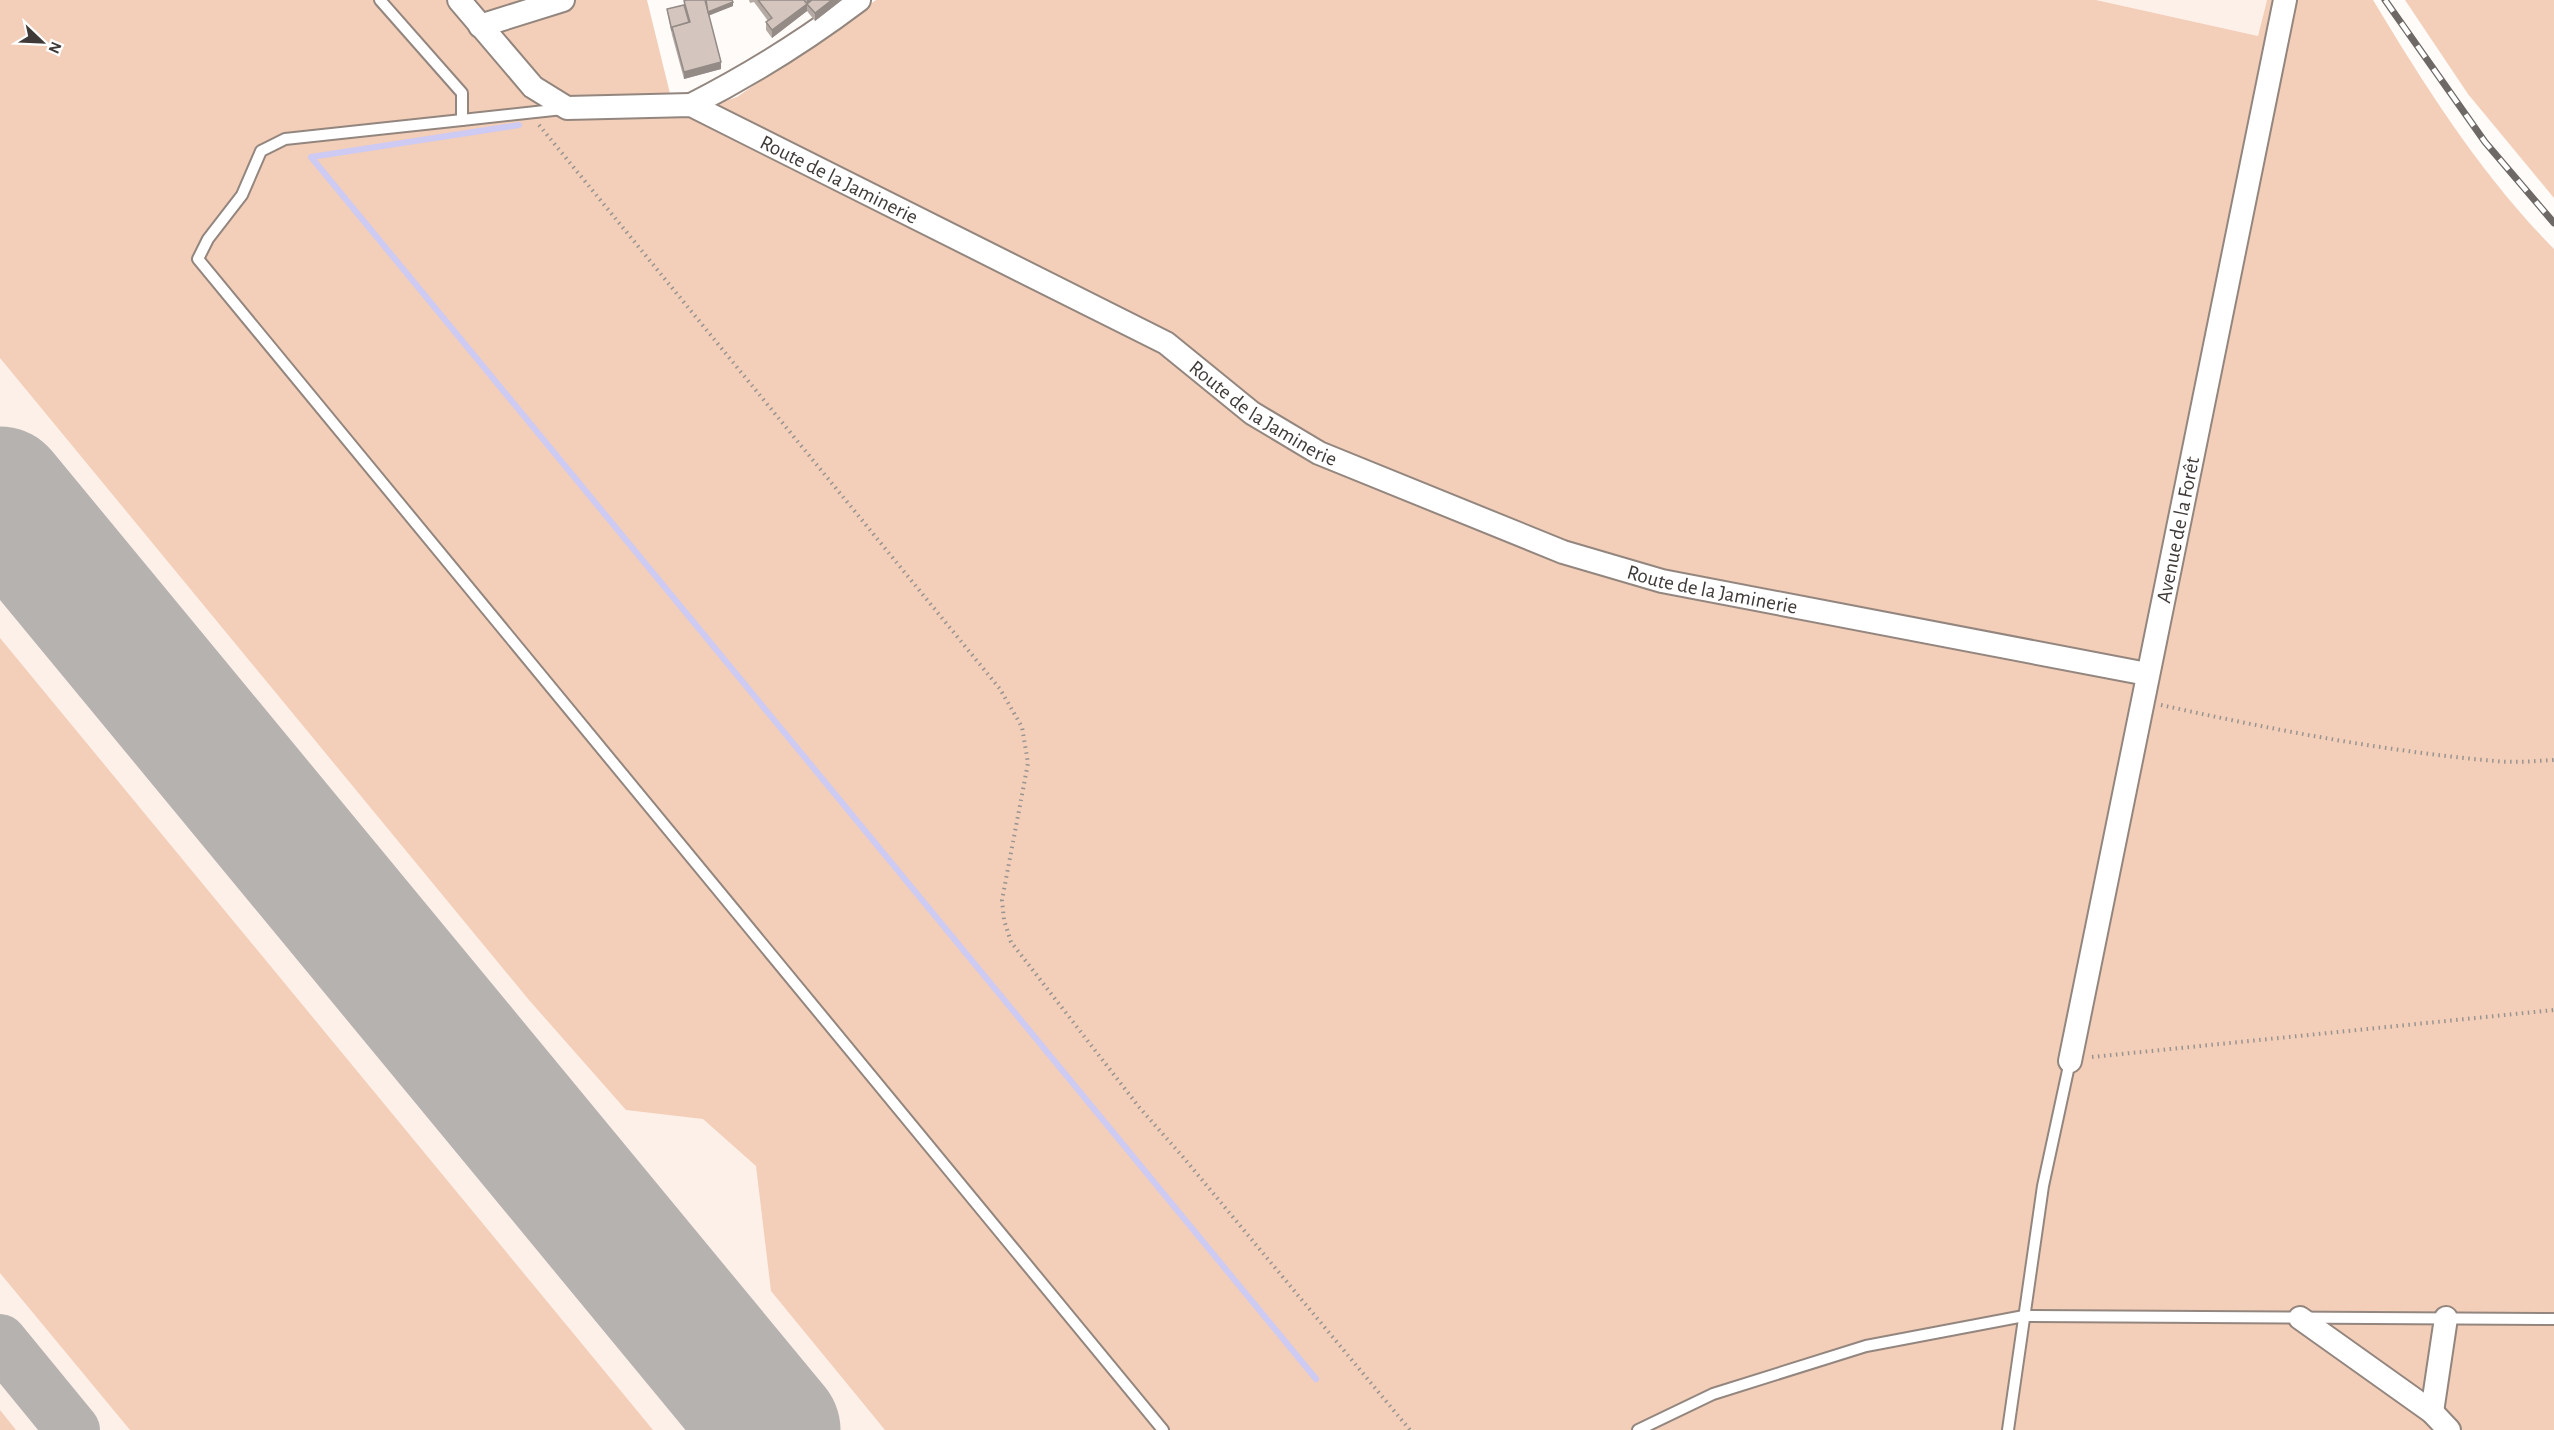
<svg xmlns="http://www.w3.org/2000/svg" width="2554" height="1430" font-family="'Alegreya Sans',sans-serif">
<rect width="100%" height="100%" fill="#fefbf9"/>
<g fill="#fdf0e9">
<polygon points="0,0 1428,1430 0,1430"/>
<polygon points="2096,0 2267,0 2258,36"/>
</g>
<g fill="#f3ceb8">
<path d="M 0,0 L 647,0 L 676,118 L 737,97 L 876,0 L 2096,0 L 2258,36 L 2267,0 L 2373,0 C 2426,88 2482,176 2554,249 L 2554,1430 L 885,1430 L 771,1291 L 756,1166 L 703,1119 L 626,1110 L 529,1000 L 0,358 Z"/>
<polygon points="2405,0 2554,0 2554,198 2468,94"/>
<polygon points="0,638 653,1430 130,1430 0,1273"/>
<polygon points="0,1410 16,1430 0,1430"/>
</g>
<g fill="none" stroke-linecap="round" stroke-linejoin="round">
<polyline stroke="#cdcaf4" stroke-width="6" points="519,125 311,157 1316,1379"/>
<polyline stroke="#b6b2b0" stroke-width="54" points="0,1341 73,1430"/>
<polyline stroke="#b6b2b0" stroke-width="135" points="0,494 773,1430"/>
<g stroke="#93867f" stroke-width="14">
<g id="service">
<polyline points="380,0 462,93 462,120 285,139 261,151 242,195 208,239 198,259 1163,1430"/>
<polyline points="462,120 563,109"/>
<polyline points="1638,1430 1713,1394 1866,1346 2024,1316 2554,1319"/>
<polyline points="2008,1430 2043,1186 2070,1061"/>
</g>
</g>
<g stroke="#93867f" stroke-width="26">
<g id="minor">
<path id="s1" d="M 459,0 L 533,87 L 567,108 L 691,105 L 1166,343 L 1252,413 L 1319,453 L 1563,552 L 1662,581 L 2147,674"/>
<polyline points="480,26 563,0"/>
<path d="M 691,105 C 750,75 806,40 859,0"/>
<path id="s2" d="M 2070,1061 L 2285,0"/>
<polyline points="2300,1318 2432,1412 2449,1430"/>
<polyline points="2432,1412 2446,1318"/>
</g>
</g>
<g stroke="#989491" stroke-width="4" stroke-dasharray="1.5 4.5" stroke-linecap="butt">
<polyline points="539,125 1000,689 1022,727 1028,763 1002,900 1004,920 1011,942 1139,1107 1183,1157 1410,1430"/>
<path d="M 2161,705 C 2270,729 2382,751 2495,761 C 2514,763 2534,761 2554,760"/>
<polyline points="2092,1057 2554,1010"/>
</g>
<use href="#service" stroke="#fff" stroke-width="10"/>
<use href="#minor" stroke="#fff" stroke-width="22"/>
<g stroke="#6e6966" stroke-width="7">
<polyline id="rail" points="2385,0 2485,142 2554,223"/>
</g>
<use href="#rail" stroke="#fff" stroke-width="4.5" stroke-dasharray="14" stroke-linecap="butt"/>
</g>
<g fill="#b6aaa4">
<polygon points="749,0 842,0 815,21 807,11 772,38 766,30 766,22 768,21 754,2 750,3"/>
<polygon points="684,1 733,6 709,15 721,69 684,79 672,35 667,9 684,5"/>
</g>
<g fill="#948b86">
<polygon points="807,0 822,0 807,4 807,11 772,38 772,30 807,4"/>
<polygon points="832,0 842,0 815,21 815,13"/>
<polygon points="733,2 733,6 708,16 708,12"/>
<polygon points="721,62 721,69 684,79 684,72"/>
</g>
<g fill="#d4c6bf" stroke="#948b86" stroke-width="1.5">
<polygon points="686,0 705,0 721,62 684,72 672,27 690,22 684,1"/>
<polygon points="706,0 732,0 733,2 708,12"/>
<polygon points="758,0 804,0 807,4 772,30 766,22 772,18"/>
<polygon points="812,0 832,0 815,13 807,4"/>
<polygon points="684,5 689,22 672,27 672,31 667,9"/>
</g>
<g text-anchor="middle" dominant-baseline="central" stroke-width="4.5" stroke-linejoin="round" paint-order="stroke">
<g font-size="21" fill="#3f3a37" stroke="#fff">
<text stroke="none"><textPath href="#s1" startOffset="444">Route de la Jaminerie</textPath></text>
<text stroke="none"><textPath href="#s1" startOffset="930">Route de la Jaminerie</textPath></text>
<text stroke="none"><textPath href="#s2" startOffset="542">Avenue de la Forêt</textPath></text>
<text stroke="none"><textPath href="#s1" startOffset="1416">Route de la Jaminerie</textPath></text>
</g>
</g>
<g transform="translate(42 42) rotate(113)" stroke="#ffffff" stroke-width="4.5" paint-order="stroke">
<path d="M0-4.5L10 22L0 15L-10 22Z" fill="#3f3a37"/>
<text y="-9" font-size="16" font-weight="bold" text-anchor="middle" fill="#3f3a37">N</text>
</g>
</svg>
